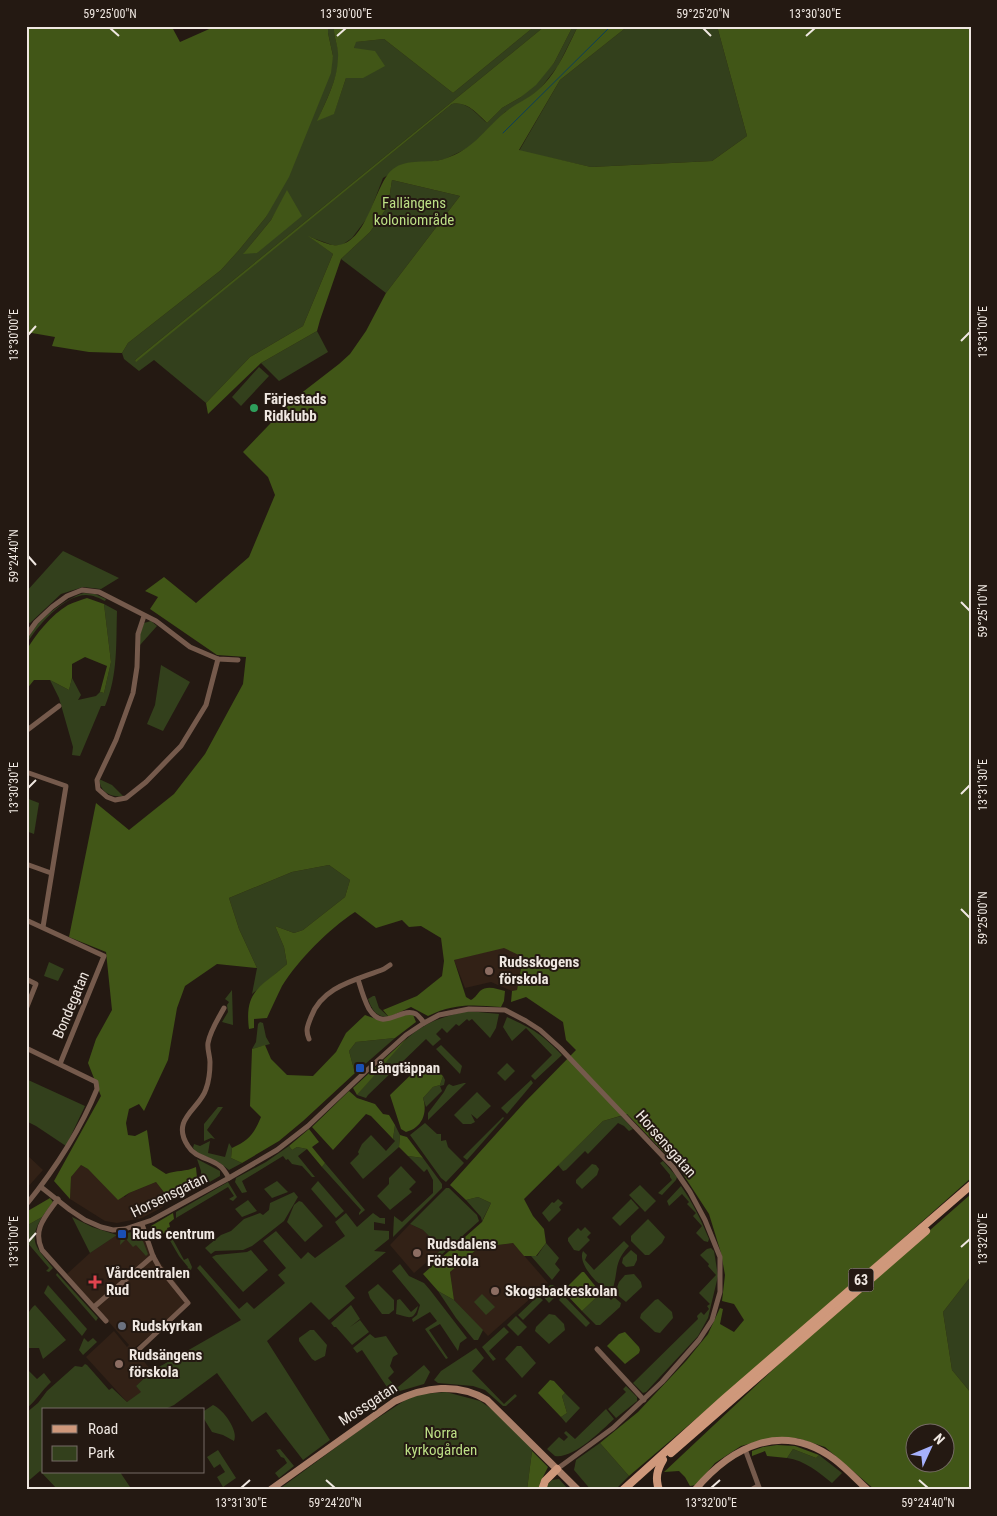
<svg xmlns="http://www.w3.org/2000/svg" width="997" height="1516" font-family="'Roboto Condensed',sans-serif">
<rect width="100%" height="100%" fill="#241912"/>
<g fill="#322116">
<polygon points="504,947 523,957 517,990 512,991 491,982 465,988 454,960"/>
<polygon points="26,1154 43,1170 26,1189"/>
<polygon points="81,1165 88,1169 102,1182 125,1197 129,1193 156,1182 170,1200 161,1208 142,1218 117,1223 105,1221 70,1199 71,1177"/>
<polygon points="410,1224 423,1230 442,1249 414,1273 390,1245"/>
<polygon points="145,1229 154,1255 174,1280 190,1303 133,1349 152,1371 136,1386 142,1392 127,1402 86,1357 114,1331 127,1347 129,1345 67,1274 90,1253 117,1235"/>
<polygon points="513,1243 548,1283 488,1336 454,1300 450,1272 476,1250 489,1246"/>
</g>
<g fill="#33401c" fill-rule="evenodd">
<path d="M 328,26 L 334,26 C 333,37 339,47 339,57 C 338,79 326,100 318,120 L 334,113 L 346,78 L 363,78 L 354,48 L 355,42 L 384,39 L 453,93 L 535,26 L 545,26 L 135,360 L 136,361 L 452,104 C 468,101 476,114 487,123 L 502,108 L 521,97 L 554,63 L 573,26 L 578,26 L 558,66 L 540,89 L 524,101 L 505,112 L 481,138 L 468,148 L 445,159 L 431,162 L 409,163 L 383,178 L 368,217 L 352,238 L 342,245 L 332,245 L 310,237 L 333,254 L 303,326 L 250,357 L 206,403 L 154,360 L 139,371 L 124,359 L 122,353 L 128,343 L 221,270 L 239,250 L 266,217 L 333,56 L 328,33 ZM 288,191 L 257,253 L 244,253 L 271,220 Z"/>
<polygon points="628,26 717,26 747,136 712,161 591,167 519,151 560,80"/>
<polygon points="392,180 460,196 386,293 341,259 370,232 388,206"/>
<polygon points="317,331 328,352 279,381 261,363"/>
<polygon points="259,367 269,376 241,406 232,397"/>
<polygon points="63,551 119,578 101,589 83,587 61,594 30,623 26,621 26,592"/>
<path d="M 84,593 L 95,594 L 106,599 L 105,601 C 99,598 93,595 86,595 C 64,595 36,627 26,645 C 26,626 68,597 84,593 Z"/>
<path d="M 104,604 L 117,611 C 116,643 118,676 105,706 L 101,706 L 80,756 L 72,755 L 73,747 L 59,698 L 50,680 L 69,690 L 72,678 L 81,695 L 78,700 L 96,696 L 100,692 L 104,693 L 111,662 Z"/>
<polygon points="151,621 157,626 140,645 140,634 144,623"/>
<polygon points="161,665 190,682 163,731 147,724 155,705"/>
<path d="M 99,779 L 112,785 L 123,796 C 111,798 100,792 99,779 Z"/>
<polygon points="26,798 39,803 34,834 26,831"/>
<polygon points="329,865 350,880 345,897 303,930 294,933 275,926 284,947 287,964 252,994 257,968 239,929 229,898 292,872"/>
<polygon points="49,962 64,969 58,981 44,976"/>
<polygon points="232,990 233,1025 222,1022 228,1012 227,1005 229,1002 225,999"/>
<path d="M 373,996 L 375,996 L 379,1008 L 389,1017 C 376,1017 372,1010 368,999 Z"/>
<path d="M 468,1011 L 499,1014 L 496,1028 L 490,1038 L 472,1019 L 469,1021 L 467,1019 L 459,1026 L 456,1024 L 447,1033 L 442,1028 L 436,1034 L 441,1039 L 433,1046 L 426,1039 L 368,1095 L 366,1098 L 357,1095 C 375,1074 398,1042 421,1028 C 436,1018 452,1015 468,1011 Z"/>
<path d="M 507,1017 C 532,1028 543,1035 562,1055 L 535,1080 L 531,1076 L 552,1055 L 526,1028 L 512,1041 L 503,1027 Z"/>
<polygon points="260,1022 263,1023 266,1037 270,1044 252,1049 256,1042 258,1024"/>
<polygon points="395,1038 355,1073 349,1051 356,1042"/>
<polygon points="441,1045 462,1066 460,1074 436,1049"/>
<polygon points="507,1063 515,1071 505,1081 497,1073"/>
<polygon points="443,1076 445,1080 444,1085 440,1086 442,1091 426,1107 423,1098 433,1087 440,1085"/>
<polygon points="26,1079 85,1106 66,1146 36,1126 26,1121"/>
<polygon points="531,1080 533,1083 507,1114 501,1108"/>
<polygon points="464,1083 466,1083 428,1120 428,1113 444,1092 447,1086 449,1084 453,1086"/>
<polygon points="477,1092 491,1106 477,1119 471,1114 475,1122 471,1124 463,1124 454,1115"/>
<polygon points="218,1107 223,1107 207,1130 215,1139 211,1138 204,1141 204,1124"/>
<polygon points="621,1116 633,1129 629,1131 624,1126 618,1123 588,1154 585,1151 566,1170 563,1171 558,1165 603,1121"/>
<polygon points="503,1117 504,1118 467,1160 463,1157"/>
<polygon points="425,1123 437,1134 441,1134 441,1141 446,1140 448,1147 464,1163 446,1182 441,1178 410,1135"/>
<polygon points="395,1125 400,1135 399,1147 363,1179 350,1163 359,1154 358,1152 362,1144 371,1135 386,1151 395,1141 393,1139"/>
<polygon points="210,1141 208,1153 225,1157 229,1143 232,1148 231,1158 242,1163 229,1170 220,1163 196,1152 193,1148 194,1144 200,1146"/>
<polygon points="289,1146 292,1150 297,1147 307,1149 298,1156 315,1177 312,1177 302,1166 292,1164 288,1159 286,1160 283,1156 242,1181 247,1192 242,1193 235,1182 236,1178 266,1162"/>
<polygon points="408,1156 423,1158 442,1184 442,1188 393,1237 394,1216 402,1222 433,1193 433,1180 427,1169 424,1172"/>
<polygon points="197,1159 220,1171 220,1176 201,1187 201,1171"/>
<polygon points="663,1161 677,1177 676,1180 662,1195 658,1193 672,1180 670,1177 670,1175 660,1163"/>
<polygon points="325,1163 365,1210 359,1215 359,1213 361,1210 322,1167"/>
<polygon points="592,1164 596,1165 599,1169 597,1175 582,1189 576,1183 576,1180"/>
<polygon points="401,1166 416,1182 409,1189 412,1192 390,1210 377,1196 389,1184 389,1178"/>
<polygon points="277,1181 288,1192 272,1198 264,1189"/>
<polygon points="318,1181 344,1211 336,1218 311,1189"/>
<polygon points="228,1182 237,1197 233,1201 229,1199 234,1196 228,1187 176,1218 176,1212"/>
<polygon points="640,1185 656,1201 645,1212 629,1195"/>
<path d="M 681,1186 C 693,1203 701,1220 709,1239 L 708,1242 L 704,1241 L 696,1233 L 702,1226 L 693,1216 L 696,1213 L 687,1204 L 689,1202 L 682,1194 L 669,1206 L 667,1201 Z"/>
<polygon points="446,1188 449,1188 477,1215 479,1221 439,1257 434,1259 433,1257 442,1249 423,1230 410,1224"/>
<polygon points="294,1192 298,1197 284,1221 252,1246 243,1250 215,1251 211,1254 205,1248 221,1235 231,1231 244,1219 260,1213 263,1215 269,1210 270,1203"/>
<polygon points="478,1197 491,1203 482,1221 481,1217 466,1200"/>
<polygon points="558,1199 563,1203 559,1207 561,1210 549,1222 542,1213 552,1202 554,1203"/>
<polygon points="631,1199 639,1208 620,1226 612,1218"/>
<polygon points="248,1200 257,1211 242,1217 235,1209"/>
<polygon points="299,1201 302,1202 323,1226 305,1242 287,1222 294,1205"/>
<polygon points="346,1213 357,1227 373,1213 380,1218 385,1218 385,1224 374,1222 374,1230 389,1231 389,1239 374,1251 386,1252 345,1286 355,1298 329,1320 311,1302 267,1341 330,1440 303,1460 266,1412 252,1422 217,1373 174,1405 163,1410 44,1410 44,1472 120,1472 132,1490 58,1490 40,1471 26,1483 26,1413 38,1403 47,1391 75,1366 82,1367 85,1364 87,1365 109,1390 112,1388 127,1402 141,1392 136,1386 152,1371 241,1320 197,1268 200,1265 239,1309 247,1302 254,1309 285,1283 278,1275 286,1268 263,1241 276,1231 301,1259 308,1252 315,1258 345,1236 335,1222"/>
<path d="M 42,1217 C 27,1242 37,1248 53,1268 L 49,1272 L 46,1271 L 49,1268 L 26,1241 L 26,1226 Z"/>
<polygon points="72,1217 92,1227 117,1235 90,1253"/>
<polygon points="648,1219 665,1237 662,1243 649,1255 645,1255 631,1241 631,1236"/>
<polygon points="585,1227 591,1233 587,1237 590,1240 579,1251 574,1250 568,1241 568,1238 578,1228 581,1231"/>
<polygon points="139,1231 148,1254 146,1256 136,1245 133,1247 126,1239 120,1245 121,1234"/>
<polygon points="168,1231 169,1233 177,1231 178,1234 172,1238 184,1260 188,1258 192,1267 191,1270 187,1269 188,1267 179,1256 165,1232"/>
<path d="M 624,1241 L 629,1246 C 613,1263 619,1271 612,1291 C 608,1289 604,1288 601,1285 C 592,1279 578,1261 583,1251 L 587,1255 L 585,1260 L 594,1270 Z"/>
<polygon points="546,1243 559,1258 555,1264 560,1270 552,1280 531,1256 537,1256"/>
<polygon points="711,1248 714,1251 718,1276 708,1318 698,1336 646,1392 643,1393 633,1383 698,1319 697,1316 701,1312 704,1315 709,1309 707,1306 710,1304 699,1293 716,1275 708,1266 709,1264 700,1255 707,1249"/>
<polygon points="251,1250 268,1270 243,1292 212,1257 216,1255 247,1252"/>
<polygon points="631,1250 637,1255 637,1260 634,1266 626,1267 622,1263 623,1258"/>
<polygon points="400,1264 409,1276 424,1283 430,1290 467,1338 460,1343 458,1351 440,1324 429,1330 448,1358 446,1359 425,1329 437,1321 430,1312 413,1322 412,1319 417,1315 420,1305 392,1271"/>
<polygon points="57,1273 98,1318 96,1321 56,1275"/>
<polygon points="634,1274 641,1282 642,1287 626,1302 615,1293 619,1282 625,1275"/>
<polygon points="971,1276 971,1393 952,1370 943,1312"/>
<polygon points="378,1284 394,1300 394,1310 389,1314 382,1314 370,1298 368,1292"/>
<polygon points="48,1285 87,1329 82,1336 44,1293"/>
<polygon points="550,1285 553,1285 560,1292 549,1303 541,1294"/>
<polygon points="438,1291 454,1300 483,1330 478,1340 474,1340 456,1318"/>
<polygon points="603,1291 608,1294 607,1296 611,1300 614,1297 621,1303 620,1307 600,1325 596,1325 582,1311"/>
<polygon points="482,1294 495,1307 486,1315 474,1302"/>
<polygon points="538,1296 543,1300 523,1320 518,1315"/>
<polygon points="562,1296 564,1296 590,1323 586,1327 559,1300"/>
<path d="M 400,1299 L 411,1312 L 418,1306 C 414,1322 408,1317 396,1314 L 397,1300 Z"/>
<polygon points="658,1299 672,1312 673,1318 660,1333 655,1332 640,1318 641,1314 655,1300"/>
<path d="M 35,1305 L 66,1340 L 43,1359 L 39,1348 L 26,1348 C 26,1334 22,1315 35,1305 Z"/>
<polygon points="351,1305 360,1319 350,1327 360,1320 369,1332 352,1345 336,1327 334,1327 331,1323"/>
<polygon points="549,1314 555,1315 564,1324 565,1330 549,1344 535,1331 536,1327"/>
<polygon points="516,1316 527,1327 518,1336 507,1325"/>
<polygon points="504,1327 509,1332 489,1351 496,1359 493,1361 482,1347"/>
<polygon points="310,1330 314,1330 327,1345 325,1356 315,1361 312,1359 299,1341 299,1338"/>
<polygon points="370,1334 375,1338 386,1336 398,1354 393,1357 390,1366 394,1372 388,1378 394,1385 398,1387 424,1365 430,1372 424,1384 400,1391 368,1412 363,1407 365,1403 367,1406 389,1390 362,1350 357,1353 353,1348"/>
<polygon points="84,1338 88,1342 93,1338 97,1342 83,1355 79,1350"/>
<polygon points="517,1346 521,1346 536,1363 522,1378 505,1359"/>
<polygon points="476,1348 484,1358 472,1371 504,1404 515,1394 517,1396 506,1406 503,1406 485,1390 473,1386 438,1383 434,1380 441,1371"/>
<path d="M 26,1368 L 37,1379 L 44,1373 L 51,1382 C 42,1390 36,1401 26,1409 Z"/>
<polygon points="626,1386 637,1397 637,1401 616,1418 608,1409 626,1392 623,1389"/>
<polygon points="446,1392 480,1401 499,1414 531,1446 532,1451 527,1490 278,1490 361,1429 407,1399 422,1394"/>
<polygon points="565,1393 580,1408 566,1423 561,1417 567,1413 562,1396"/>
<path d="M 213,1405 C 223,1409 239,1431 234,1441 L 223,1435 L 212,1432 L 204,1419 L 204,1411 Z"/>
<path d="M 606,1409 L 614,1419 C 601,1431 573,1459 555,1456 L 547,1449 L 559,1437 L 564,1441 L 568,1437 L 564,1433 L 566,1431 L 575,1439 Z"/>
<polygon points="600,1443 629,1476 615,1490 591,1490 574,1470 576,1460"/>
<polygon points="280,1449 294,1466 279,1478 275,1473 287,1463 284,1458 281,1457 276,1450"/>
<path d="M 793,1449 L 816,1458 L 819,1455 L 842,1473 L 832,1483 C 820,1473 804,1460 787,1458 Z"/>
<polygon points="218,1450 236,1478 223,1487 217,1477 225,1472 220,1464 214,1468 207,1457"/>
<polygon points="559,1479 569,1490 546,1490 547,1485 552,1480"/>
</g>
<g fill="#415617" fill-rule="evenodd">
<polygon points="26,26 176,26 173,29 180,42 216,26 328,26 328,33 333,56 331,73 289,177 266,217 239,250 221,270 128,343 122,353 89,352 52,346 55,337 26,332"/>
<path d="M 334,26 L 535,26 L 453,93 L 384,39 L 356,42 L 354,48 L 375,51 L 385,66 L 363,78 L 346,78 L 334,114 L 317,121 C 326,101 338,79 338,57 C 339,47 333,37 334,26 Z"/>
<path d="M 545,26 L 573,26 L 554,63 L 536,85 L 521,97 L 502,108 L 487,123 C 477,113 467,101 452,104 L 136,362 L 135,360 Z"/>
<path d="M 578,26 L 628,26 L 560,80 L 519,150 L 591,167 L 712,161 L 747,136 L 717,26 L 971,26 L 971,1178 L 799,1331 L 629,1476 L 600,1443 L 638,1412 L 686,1361 L 708,1334 L 720,1308 L 723,1309 L 720,1324 L 734,1332 L 744,1320 L 734,1304 L 722,1301 L 725,1275 L 721,1253 L 709,1214 L 679,1168 L 627,1114 L 603,1121 L 524,1199 L 533,1216 L 544,1229 L 546,1243 L 536,1256 L 524,1256 L 513,1243 L 489,1246 L 476,1250 L 450,1272 L 454,1300 L 438,1291 L 423,1274 L 482,1222 L 491,1203 L 478,1197 L 466,1200 L 450,1185 L 525,1102 L 576,1050 L 566,1040 L 563,1022 L 526,997 L 511,1002 L 512,991 L 517,990 L 523,957 L 504,948 L 454,960 L 466,997 L 471,1000 C 476,997 477,994 480,991 C 487,985 497,989 505,991 L 504,1001 L 501,1007 C 472,1005 455,1003 428,1016 L 411,1007 L 389,1017 L 383,1010 L 417,996 L 442,976 L 444,961 L 441,938 L 421,926 L 409,927 L 402,920 L 376,928 L 355,912 C 329,929 299,959 282,986 C 277,996 272,1007 267,1018 L 254,1019 L 254,1028 L 249,1029 C 244,990 261,987 287,964 L 284,947 L 275,926 L 294,933 L 303,930 L 345,897 L 350,880 L 329,865 L 292,872 L 229,898 L 239,929 L 257,968 L 217,964 L 185,986 L 177,1008 L 168,1060 L 144,1111 L 139,1104 L 129,1109 L 126,1123 L 128,1135 L 135,1136 L 147,1130 L 152,1165 L 166,1174 C 176,1170 186,1172 196,1167 L 198,1189 L 193,1189 L 170,1200 L 156,1182 L 129,1193 L 118,1200 L 88,1169 L 81,1165 L 71,1177 L 70,1199 L 54,1181 L 101,1096 L 88,1063 L 96,1039 L 112,1010 L 106,952 L 69,937 L 96,803 L 129,830 L 174,794 L 205,754 L 243,684 L 246,657 L 217,655 L 150,609 L 158,597 L 145,591 L 164,577 L 196,603 L 249,557 L 275,495 L 268,477 L 243,452 L 295,398 L 339,364 L 350,354 L 366,331 L 386,293 L 460,196 L 392,180 L 388,206 L 370,232 L 341,259 L 320,320 L 317,331 L 261,363 L 208,414 L 206,403 L 250,357 L 303,326 L 333,254 L 308,236 C 316,239 325,244 333,245 C 367,249 374,183 393,169 C 407,158 428,164 444,159 C 474,149 482,132 504,113 C 513,105 528,99 538,90 C 557,74 567,48 578,26 Z"/>
<polygon points="287,190 302,216 257,253 243,254 271,220"/>
<path d="M 87,598 L 104,604 L 111,662 L 104,693 L 100,692 L 107,666 L 85,657 L 72,664 L 72,678 L 69,690 L 50,680 L 34,680 L 26,690 L 26,651 C 36,634 51,615 68,605 C 74,602 81,600 87,598 Z"/>
<path d="M 412,1012 L 416,1022 L 395,1038 L 356,1042 L 349,1051 L 355,1073 L 303,1121 L 279,1141 L 242,1163 L 231,1158 L 232,1148 C 249,1140 254,1134 261,1117 L 250,1106 L 252,1049 L 265,1045 L 271,1059 L 287,1075 L 313,1076 L 336,1052 L 346,1033 L 365,1015 L 376,1019 Z"/>
<polygon points="407,1038 357,1095 353,1088"/>
<path d="M 422,1064 L 429,1064 L 443,1076 L 440,1085 L 433,1087 L 423,1098 C 428,1113 422,1128 406,1132 L 401,1129 L 390,1095 Z"/>
<polygon points="349,1091 357,1098 375,1104 383,1114 389,1115 395,1125 393,1139 371,1116 366,1114 333,1150 312,1127"/>
<polygon points="309,1129 319,1142 312,1147 325,1163 322,1167 307,1149 297,1147 292,1150 289,1146"/>
<polygon points="400,1135 407,1137 423,1158 408,1156 399,1147"/>
<path d="M 971,1194 L 971,1276 L 943,1312 L 952,1370 L 971,1393 L 971,1490 L 875,1490 L 825,1447 L 797,1438 L 767,1439 L 741,1446 L 715,1463 L 696,1485 L 690,1486 L 685,1477 L 679,1471 L 664,1472 L 796,1348 ZM 914,1434 L 944,1434 L 944,1464 L 914,1464 Z"/>
<polygon points="50,1198 53,1202 42,1217 26,1226 26,1212"/>
<polygon points="173,1213 174,1219 169,1223 170,1227 167,1228 168,1231 152,1240 150,1231 151,1226"/>
<polygon points="582,1272 584,1272 596,1287 603,1291 582,1311 565,1293 565,1289"/>
<polygon points="625,1332 639,1347 640,1350 639,1353 625,1364 607,1346 619,1334"/>
<polygon points="550,1380 554,1381 565,1393 562,1396 567,1413 561,1417 538,1393"/>
<polygon points="777,1445 795,1446 819,1455 816,1458 793,1449 787,1458 767,1456 765,1451 752,1456 752,1451 763,1447"/>
<polygon points="532,1451 548,1467 540,1483 539,1490 527,1490"/>
</g>
<g fill="none" stroke-linecap="round" stroke-linejoin="round">
<polyline stroke="#0b3d5c" stroke-width="1" points="503,133 611,26"/>
<g stroke="#755a4c" stroke-width="5">
<polyline points="144,616 138,634 137,667 133,693 116,740 97,780 98,789 107,797 115,800 126,798 146,782 181,746 206,705 218,659"/>
<polyline points="26,636 36,622 52,607 67,596 82,590 99,592 156,621 190,647 218,659 238,660"/>
<polyline points="26,731 59,706"/>
<polyline points="26,772 66,786 43,927"/>
<polyline points="26,864 51,873"/>
<polyline points="26,920 104,956 60,1064"/>
<polyline points="26,979 36,984 26,1009"/>
<path d="M 358,979 C 361,989 364,1000 369,1009 C 384,1033 401,1006 416,1014 C 419,1016 422,1020 424,1023"/>
<path d="M 224,1008 C 218,1019 210,1031 208,1043 C 207,1049 210,1056 210,1062 C 210,1070 209,1081 206,1089 C 200,1109 170,1119 188,1146 C 195,1158 210,1158 220,1166 C 224,1169 227,1175 229,1178"/>
<path d="M 309,1039 C 305,1030 308,1025 311,1017 C 322,986 357,980 384,969 L 390,965"/>
<path d="M 26,1048 L 96,1082 L 97,1089 C 80,1131 55,1169 26,1205"/>
<polyline points="41,1187 70,1210 85,1220 101,1227 113,1230 125,1229 152,1220 229,1178 277,1150 308,1126 365,1072 406,1035 424,1023 439,1015 469,1009 505,1010 526,1021 540,1030 560,1048 673,1167 690,1192 705,1220 720,1257 720,1292 712,1320 699,1340 662,1382 613,1428 557,1469"/>
<path d="M 58,1199 C 46,1216 32,1229 42,1250 L 106,1321"/>
<polyline points="94,1307 153,1256"/>
<polyline points="597,1349 644,1400"/>
<polyline points="136,1352 188,1303 159,1267 153,1256 142,1224"/>
<polyline points="745,1449 760,1490"/>
<polyline points="751,1490 758,1486"/>
</g>
<g stroke="#a87d67" stroke-width="7">
<path d="M 270,1490 L 395,1401 C 424,1387 458,1382 487,1400 L 578,1490"/>
<path d="M 695,1490 C 732,1446 782,1421 834,1459 C 846,1468 857,1480 868,1490"/>
</g>
<g stroke="#cf987b" stroke-width="8">
<polyline points="671,1453 926,1231"/>
<polyline points="542,1490 545,1481 557,1469"/>
<polyline points="623,1490 724,1399 971,1185"/>
<path d="M 659,1490 C 655,1478 657,1470 663,1460"/>
</g>
</g>
<path fill="none" stroke="#efe7e1" stroke-width="2" d="M 110,28 L 119,36M 703,28 L 711,36M 337,36 L 346,28M 806,36 L 815,28M 28,335 L 36,326M 961,341 L 970,332M 28,556 L 36,565M 961,602 L 970,611M 28,788 L 36,780M 961,794 L 970,785M 961,909 L 970,918M 28,1242 L 36,1233M 961,1247 L 970,1239M 326,1480 L 335,1488M 919,1480 L 928,1488M 241,1488 L 250,1480M 711,1488 L 720,1480"/>
<circle fill="#2e9e5b" stroke="#241912" stroke-width="2" cx="254" cy="408" r="5"/>
<g fill="#8d6e63" stroke="#241912" stroke-width="2">
<circle cx="489" cy="971" r="5"/>
<circle cx="417" cy="1253" r="5"/>
<circle cx="495" cy="1291" r="5"/>
<circle cx="119" cy="1364" r="5"/>
</g>
<g fill="#1a4fb4" stroke="#241912" stroke-width="2">
<rect x="355" y="1063" width="10" height="10" rx="2.5"/>
<rect x="117" y="1229" width="10" height="10" rx="2.5"/>
</g>
<path fill="#e0444e" stroke="#241912" stroke-width="2" d="M92.5 1274.5h5v5h5v5h-5v5h-5v-5h-5v-5h5z"/>
<circle fill="#6b7280" stroke="#241912" stroke-width="2" cx="122" cy="1326" r="5"/>
<g text-anchor="middle" dominant-baseline="central" stroke-width="4" stroke-linejoin="round" paint-order="stroke">
<rect fill="#241912" stroke="#b2a9a3" stroke-width="1" x="848.5" y="1268.5" width="25" height="23" rx="4"/>
<g font-size="14" font-weight="bold" fill="#efe7e1">
<text x="861" y="1280">63</text>
</g>
<g font-size="15" fill="#bcdf85" stroke="#241912">
<text x="414" y="203">Fallängens<tspan x="414" dy="17">koloniområde</tspan></text>
<text x="441" y="1433">Norra<tspan x="441" dy="17">kyrkogården</tspan></text>
</g>
<g font-size="15" font-weight="bold" fill="#efe7e1" stroke="#241912" text-anchor="start">
<text x="264" y="399">Färjestads<tspan x="264" dy="17">Ridklubb</tspan></text>
<text x="499" y="962">Rudsskogens<tspan x="499" dy="17">förskola</tspan></text>
<text x="370" y="1068">Långtäppan</text>
<text x="132" y="1234">Ruds centrum</text>
<text x="427" y="1244">Rudsdalens<tspan x="427" dy="17">Förskola</tspan></text>
<text x="106" y="1273">Vårdcentralen<tspan x="106" dy="17">Rud</tspan></text>
<text x="505" y="1291">Skogsbackeskolan</text>
<text x="132" y="1326">Rudskyrkan</text>
<text x="129" y="1355">Rudsängens<tspan x="129" dy="17">förskola</tspan></text>
</g>
<g font-size="15" fill="#efe7e1" stroke="#241912">
<text transform="translate(71 1005) rotate(-67)">Bondegatan</text>
<text transform="translate(666 1144) rotate(49)">Horsensgatan</text>
<text transform="translate(169 1195) rotate(-26)">Horsensgatan</text>
<text transform="translate(368 1404) rotate(-33)">Mossgatan</text>
</g>
</g>
<rect width="997" height="1516" fill="none" stroke="#241912" stroke-width="55"/>
<rect x="42" y="1408" width="162" height="65" fill="#241912" stroke="#756b65"/>
<rect x="52" y="1425" width="25" height="8" fill="#cf987b" stroke="#756b65"/>
<text x="88" y="1434" font-size="15" fill="#efe7e1">Road</text>
<rect x="52" y="1446" width="25" height="15" fill="#33401c" stroke="#756b65"/>
<text x="88" y="1458" font-size="15" fill="#efe7e1">Park</text>
<g transform="translate(930 1448) rotate(46)"><circle r="24" fill="#241912" stroke="#756b65"/>
<path d="M0-4L9 19L0 12L-9 19Z" fill="#a6b1fc"/>
<text y="-8" font-size="14" font-weight="bold" text-anchor="middle" fill="#efe7e1">N</text>
</g>
<rect x="28" y="28" width="942" height="1460" fill="none" stroke="#efe7e1" stroke-width="2"/>
<g font-size="12" text-anchor="middle" fill="#efe7e1">
<text x="110" y="18">59°25'00"N</text>
<text x="346" y="18">13°30'00"E</text>
<text x="703" y="18">59°25'20"N</text>
<text x="815" y="18">13°30'30"E</text>
<text transform="translate(983 332) rotate(-90)" y="4">13°31'00"E</text>
<text transform="translate(14 335) rotate(-90)" y="4">13°30'00"E</text>
<text transform="translate(14 556) rotate(-90)" y="4">59°24'40"N</text>
<text transform="translate(983 611) rotate(-90)" y="4">59°25'10"N</text>
<text transform="translate(983 785) rotate(-90)" y="4">13°31'30"E</text>
<text transform="translate(14 788) rotate(-90)" y="4">13°30'30"E</text>
<text transform="translate(983 918) rotate(-90)" y="4">59°25'00"N</text>
<text transform="translate(983 1239) rotate(-90)" y="4">13°32'00"E</text>
<text transform="translate(14 1242) rotate(-90)" y="4">13°31'00"E</text>
<text x="241" y="1507">13°31'30"E</text>
<text x="335" y="1507">59°24'20"N</text>
<text x="711" y="1507">13°32'00"E</text>
<text x="928" y="1507">59°24'40"N</text>
</g>
</svg>
